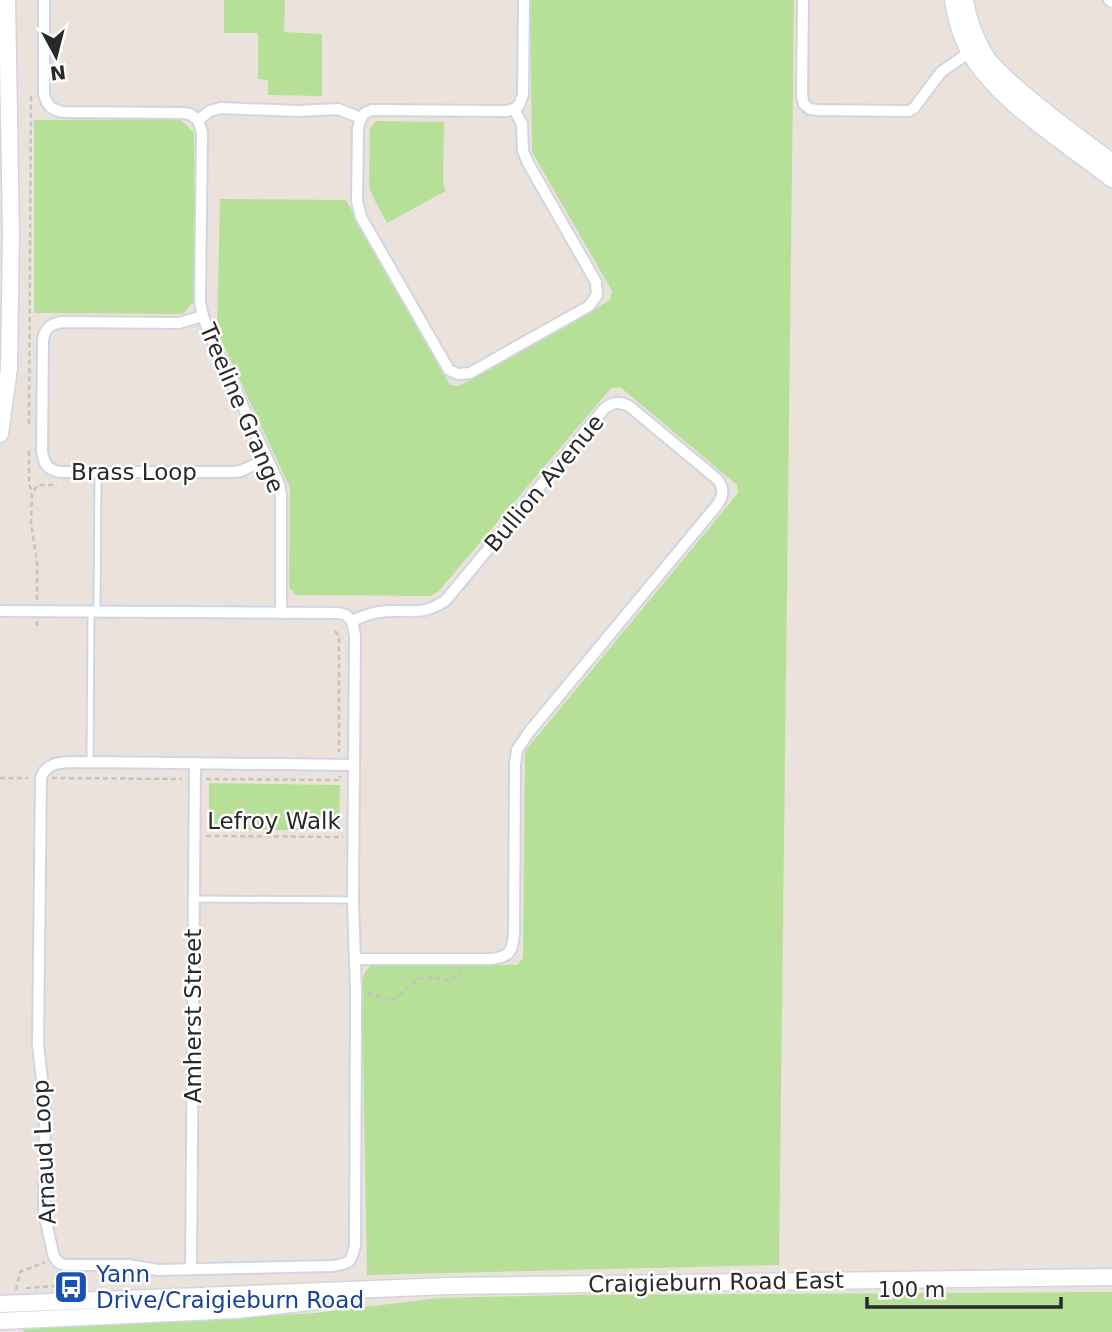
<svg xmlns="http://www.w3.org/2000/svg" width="1112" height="1332" font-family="'DejaVu Sans',sans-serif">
<rect width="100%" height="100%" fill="#ebe3db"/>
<g fill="#b6e098">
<polygon points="224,0 285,0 284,32 322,34 322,96 268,95 268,80 258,79 258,33 224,33"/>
<path d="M 530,0 L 794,0 L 779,1265 L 367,1275 L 362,1007 C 363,990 358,973 374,963 L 517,965 L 523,958 L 525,751 L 738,493 L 737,485 L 620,387 L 611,388 L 439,591 L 431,596 L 296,595 L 289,588 L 290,488 L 217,331 L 220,199 L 346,200 L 450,385 L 459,386 L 610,300 L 612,291 L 532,152 Z"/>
<polygon points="180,119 194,133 195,300 183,314 34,313 34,120"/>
<polygon points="376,121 444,122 443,184 446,191 387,223 373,197 369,187 370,128"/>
<polygon points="209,783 340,785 339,830 209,830"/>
<polygon points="1112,1292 1112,1332 23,1332 24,1329 315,1313 439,1298 568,1295"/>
</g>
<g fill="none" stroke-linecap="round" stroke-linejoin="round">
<g stroke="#d0d5e1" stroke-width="9">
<g id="lane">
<polyline points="97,610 98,472"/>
<polyline points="90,762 91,611"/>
<polyline points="195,899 353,900"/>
</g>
</g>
<g stroke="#d0d5e1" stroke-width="14">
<g id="street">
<path d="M 44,0 L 44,94 C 47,106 51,110 64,112 L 182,113 L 190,114 L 198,120"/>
<polyline points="803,0 802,96 804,104 810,109 817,110 909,111 914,108 941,72 964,56 975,51"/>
<polyline points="1109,0 1112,2"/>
<polyline points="361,118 358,128 357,201 361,217 449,370 458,374 470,373 589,306 597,295 596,282 528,163 523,151 522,124 514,109 519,105 523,95 524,0"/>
<polyline points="198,120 202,132 200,302 203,316 209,333 279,484 281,496 281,613"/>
<polyline points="198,120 210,111 220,108 298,111 338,109 361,118 365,113 372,110 507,111 514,109"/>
<path d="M 203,316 L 179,323 L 62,322 C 50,324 45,328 43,340 L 42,451 C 44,464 46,469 60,472 L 234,472 L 241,471 L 267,459"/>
<path d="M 0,611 L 339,613 L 346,615 L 352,621 C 361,617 370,613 379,612 C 406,608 421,618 446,600 L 604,409 C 612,402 619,401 629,406 L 717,479 C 724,488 724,494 718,504 L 529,732 L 517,750 L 515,764 L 514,933 C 513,951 510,957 491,959 L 356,959"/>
<path d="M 352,621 L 355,636 L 353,900 L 356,993 L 355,1245 C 352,1262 349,1264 332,1266 L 158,1270 L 127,1265 L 65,1265 L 59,1263 L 54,1257 L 44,1213 L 45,1105 L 38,1045 L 41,778 C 47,758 71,763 90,762 L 354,765"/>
<polyline points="191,1269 195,763"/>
</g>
</g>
<g stroke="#d0d5e1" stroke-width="19">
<g id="secondary">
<path d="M 953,0 C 956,19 962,40 972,56 C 1001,104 1068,144 1112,179"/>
<path d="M 965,0 C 968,20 977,44 989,61 C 997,71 1007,79 1017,88 C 1047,115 1080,138 1112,162"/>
<polyline points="0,434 9,368 11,234 7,0"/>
<polyline points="0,1304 449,1286 1112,1277"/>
<polyline points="0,1321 237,1310 318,1301"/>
</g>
</g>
<g stroke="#c3c3c3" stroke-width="2.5" stroke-dasharray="5 3.5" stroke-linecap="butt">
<polyline points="29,424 31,94"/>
<polyline points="29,451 29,483 32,493"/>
<polyline points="37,600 37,562 31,523 32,493 38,485 57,485"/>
<polyline points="37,621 37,630"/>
<polyline points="335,631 339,636 339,752"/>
<polyline points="0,778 28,778"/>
<polyline points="52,778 182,779"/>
<polyline points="206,779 340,780 340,776"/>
<polyline points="206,836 343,837"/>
<path d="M 368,993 L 390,1001 C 404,995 409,981 424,978 C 438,974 442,986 458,975 L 460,968"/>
<polyline points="26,1288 82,1284"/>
<polyline points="16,1290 20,1272 45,1262"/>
</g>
<use href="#lane" stroke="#fff" stroke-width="5"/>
<use href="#street" stroke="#fff" stroke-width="10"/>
<use href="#secondary" stroke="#fff" stroke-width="16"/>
</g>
<defs>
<g id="bus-square" transform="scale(1.75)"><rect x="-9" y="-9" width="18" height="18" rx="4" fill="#1a4fb4" stroke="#fff"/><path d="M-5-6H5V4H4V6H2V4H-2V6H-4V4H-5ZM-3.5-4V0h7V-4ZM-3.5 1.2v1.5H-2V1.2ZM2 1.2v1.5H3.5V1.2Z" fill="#fff"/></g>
</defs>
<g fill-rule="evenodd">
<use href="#bus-square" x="71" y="1287"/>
</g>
<g text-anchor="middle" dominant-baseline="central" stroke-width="5" stroke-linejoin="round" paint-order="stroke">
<g font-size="23" fill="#292929" stroke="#fff">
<text transform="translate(242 408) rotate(67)">Treeline Grange</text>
<text x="134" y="472">Brass Loop</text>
<text transform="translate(544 483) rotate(-50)">Bullion Avenue</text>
<text x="274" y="821">Lefroy Walk</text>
<text transform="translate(193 1016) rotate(-90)">Amherst Street</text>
<text transform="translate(44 1152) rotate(-93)">Arnaud Loop</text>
<text transform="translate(716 1282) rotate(-1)">Craigieburn Road East</text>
</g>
<g font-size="23" fill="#164399" stroke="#fff" text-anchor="start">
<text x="96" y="1274">Yann<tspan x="96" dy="26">Drive/Craigieburn Road</tspan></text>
</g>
</g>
<g transform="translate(56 56) rotate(173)" stroke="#ffffff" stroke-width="5" paint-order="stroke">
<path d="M0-5L12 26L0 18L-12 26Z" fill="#292929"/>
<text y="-10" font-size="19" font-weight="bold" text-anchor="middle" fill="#292929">N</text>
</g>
<path d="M867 1297v10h194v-10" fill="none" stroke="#292929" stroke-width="3.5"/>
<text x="878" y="1297" font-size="21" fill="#292929" stroke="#ffffff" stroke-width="5" paint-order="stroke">100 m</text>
</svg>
